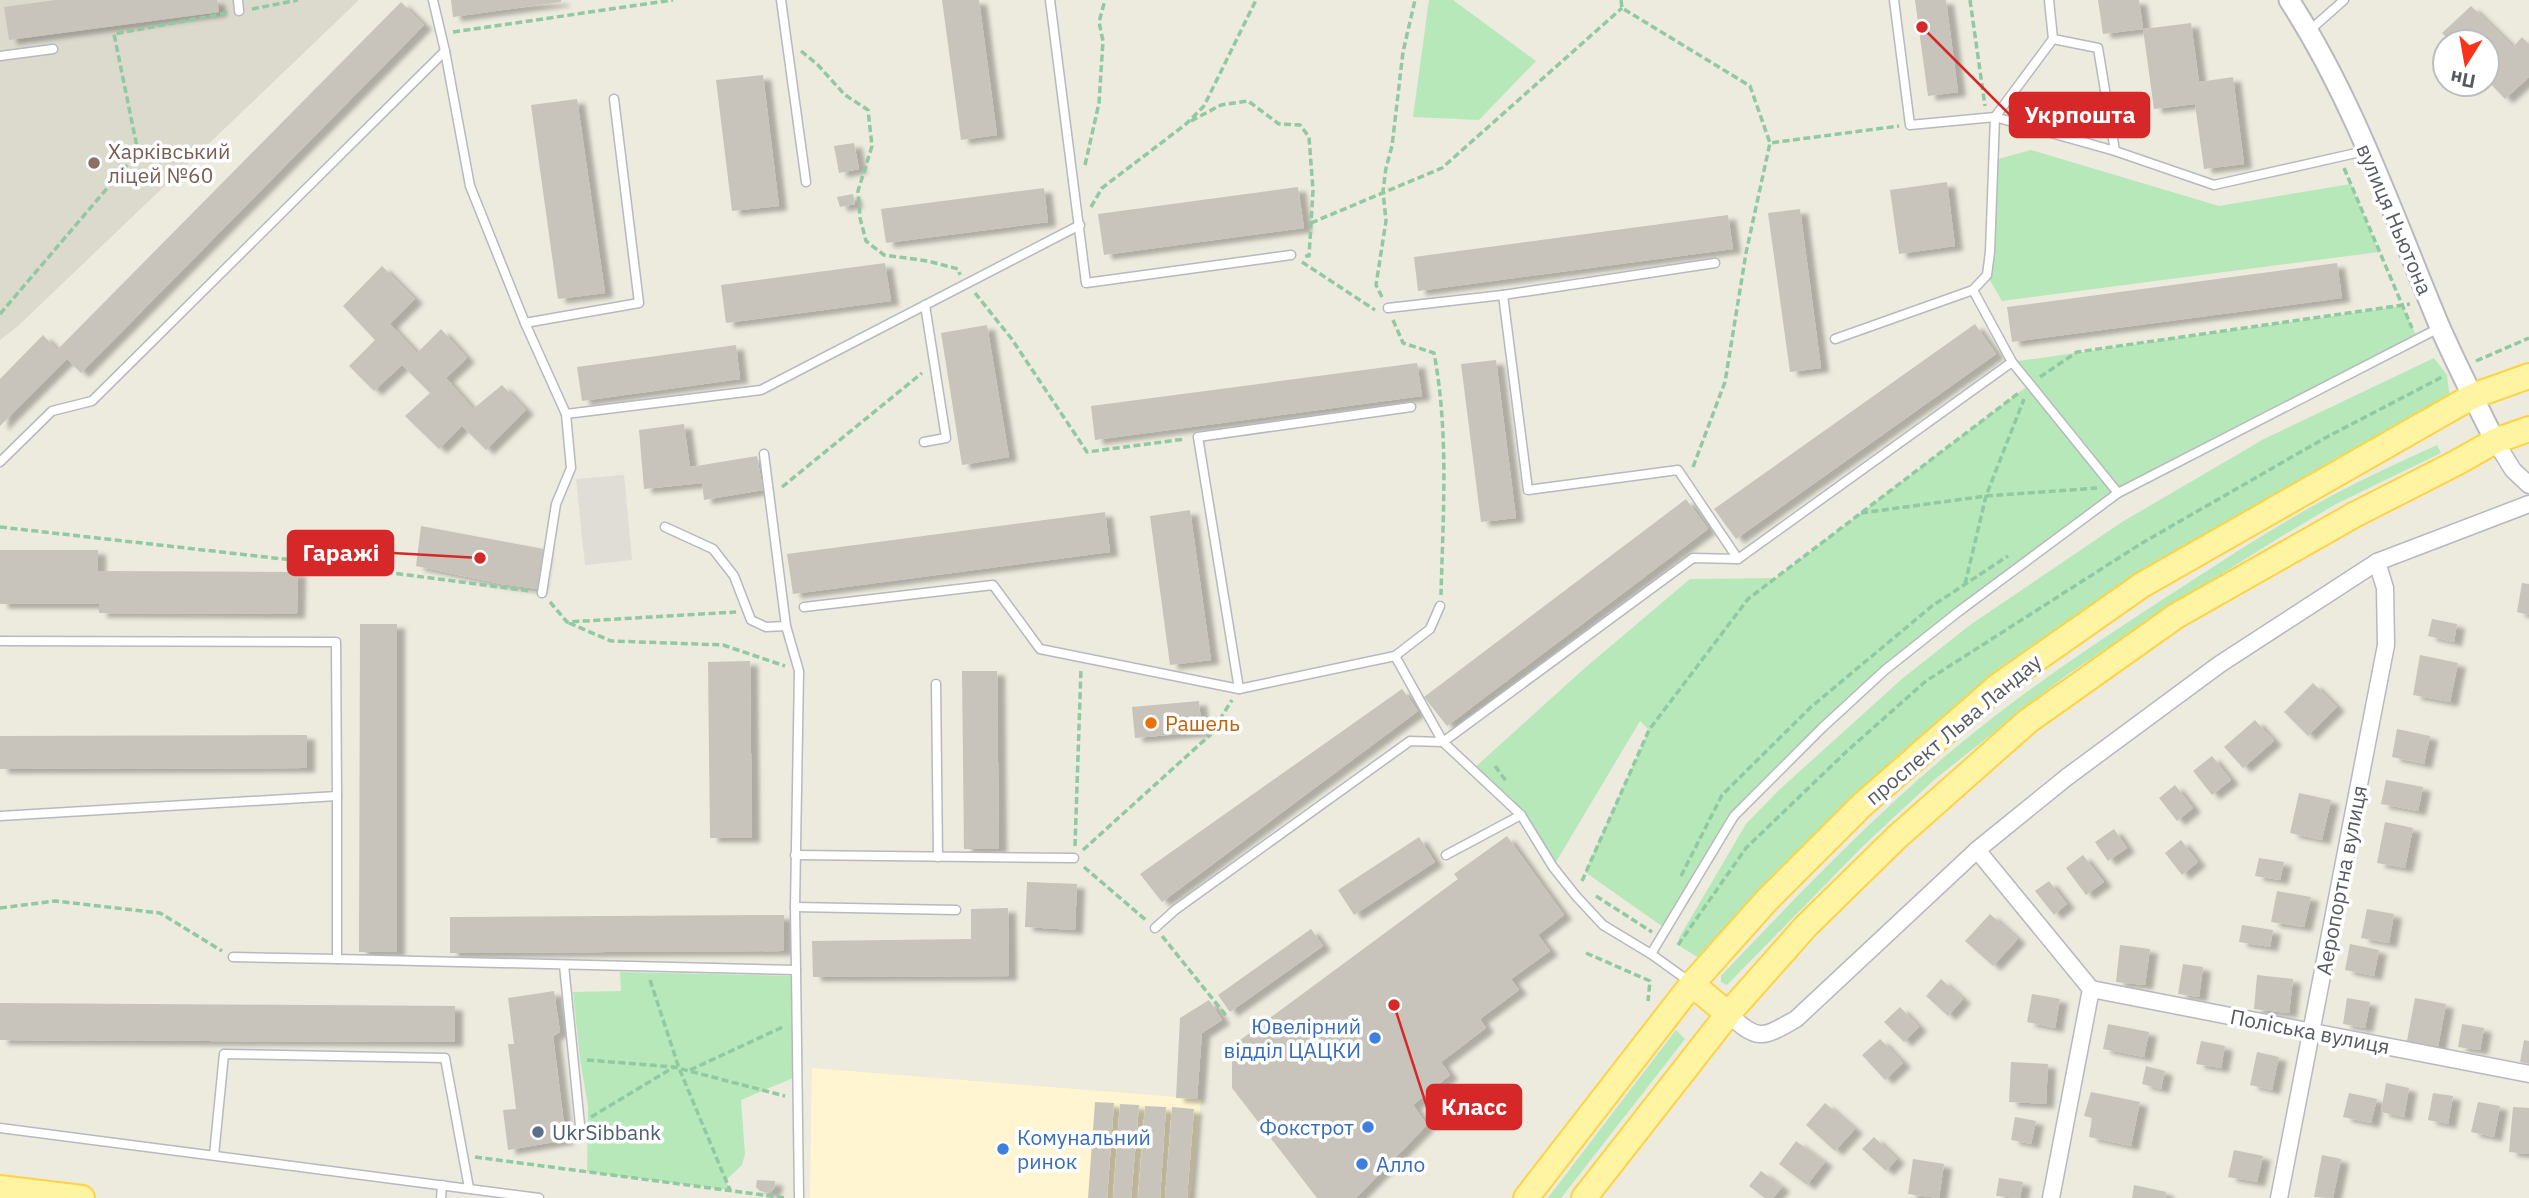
<svg xmlns="http://www.w3.org/2000/svg" width="2529" height="1198" font-family="'IBM Plex Sans',sans-serif">
<defs>
<filter id="shadow"><feDropShadow dx="8" dy="4.5" stdDeviation="2" flood-color="#0004"/></filter>
</defs>
<rect width="100%" height="100%" fill="#edeade"/>
<polygon fill="#fff6d1" points="812,1068 1201,1099 1191,1198 810,1198"/>
<polygon fill="#e0ddd6" points="624,475 632,560 585,565 576,479"/>
<polygon fill="#dcd9cd" points="0,0 359,0 17,327 0,340"/>
<g fill="#b7e8b9">
<polygon points="1429,0 1453,0 1536,61 1479,120 1413,117"/>
<polygon points="2031,150 2219,206 2351,184 2379,252 2002,301 1987,275 1994,160"/>
<polygon points="2402,306 2418,339 2118,493 1885,670 1734,816 1666,929 1585,872 1649,730 1640,721 1553,867 1521,815 1472,770 1586,667 1690,579 1776,578 2030,384 2012,362"/>
<polygon points="2434,358 2447,375 2450,399 1965,702 1770,877 1699,958 1678,945 1679,938 1746,824 1779,790 1903,678 1970,625 2122,522 2264,439"/>
<path d="M 2437,445 L 2441,453 L 2336,504 L 2282,536 L 2154,616 L 2064,677 L 1935,779 L 1863,846 L 1727,985 L 1721,982 L 1721,976 C 1796,897 1871,818 1955,748 C 2016,697 2082,652 2148,609 C 2209,570 2269,529 2333,495 C 2367,477 2402,461 2437,445 Z"/>
<polygon points="620,972 793,976 793,1078 741,1100 745,1154 742,1165 726,1180 730,1190 587,1172 588,1106 580,1059 573,992 621,991"/>
<polygon points="1676,1030 1685,1039 1561,1198 1548,1198"/>
</g>
<g fill="#c8c4bb" filter="url(#shadow)">
<polygon points="55,0 217,0 219,12 9,40 4,7"/>
<polygon points="451,0 561,0 561,2 453,17"/>
<polygon points="942,0 979,0 997,135 961,140"/>
<polygon points="1915,0 1946,0 1958,92 1928,96"/>
<polygon points="2098,0 2139,0 2143,29 2103,34"/>
<polygon points="401,2 424,25 81,373 67,359 0,426 0,379 43,335 57,350"/>
<polygon points="2471,6 2513,47 2522,37 2529,44 2529,77 2505,99 2487,80 2487,42 2451,42 2442,33"/>
<polygon points="2191,23 2199,82 2233,77 2244,164 2204,169 2195,104 2154,109 2143,29"/>
<polygon points="763,75 779,206 732,211 716,80"/>
<polygon points="577,99 605,293 558,299 531,105"/>
<polygon points="854,143 859,169 839,173 834,146"/>
<polygon points="1947,182 1955,246 1899,254 1890,190"/>
<polygon points="1298,187 1304,228 1104,255 1098,214"/>
<polygon points="1044,188 1048,222 886,243 881,209"/>
<polygon points="853,194 855,204 840,207 837,197"/>
<polygon points="1800,209 1821,368 1790,372 1768,213"/>
<polygon points="1728,215 1733,249 1418,291 1414,257"/>
<polygon points="885,263 891,301 726,323 721,285"/>
<polygon points="2337,263 2342,298 2012,342 2007,307"/>
<polygon points="382,266 415,299 390,324 417,353 441,329 467,358 446,378 473,409 502,385 526,410 486,450 462,426 439,449 405,416 430,393 402,365 374,391 349,366 375,340 343,306"/>
<polygon points="1975,324 1996,354 1736,539 1714,509"/>
<polygon points="987,325 1009,457 962,465 941,333"/>
<polygon points="736,345 740,379 582,401 577,367"/>
<polygon points="1496,360 1516,518 1481,522 1461,364"/>
<polygon points="1417,363 1422,396 1095,440 1091,406"/>
<polygon points="684,424 690,467 757,456 763,490 704,500 702,483 644,489 639,430"/>
<polygon points="1686,499 1708,529 1447,726 1424,697"/>
<polygon points="1190,510 1211,660 1170,665 1150,516"/>
<polygon points="1105,512 1110,552 793,594 787,554"/>
<polygon points="421,526 544,549 538,589 501,584 416,566"/>
<polygon points="0,550 98,550 98,571 298,572 297,614 99,613 99,604 0,604"/>
<polygon points="2522,583 2529,584 2529,615 2517,612"/>
<polygon points="2432,619 2457,624 2454,642 2428,636"/>
<polygon points="360,624 397,624 397,952 359,952"/>
<polygon points="2420,655 2458,663 2450,702 2413,695"/>
<polygon points="750,661 752,838 710,838 708,662"/>
<polygon points="962,671 997,671 999,849 964,849"/>
<polygon points="2313,683 2337,707 2308,736 2284,712"/>
<polygon points="1402,689 1418,711 1162,902 1140,874"/>
<polygon points="1199,701 1202,732 1135,738 1132,707"/>
<polygon points="2255,720 2274,741 2243,768 2224,747"/>
<polygon points="2397,729 2430,736 2424,764 2392,757"/>
<polygon points="307,735 307,768 0,769 0,736"/>
<polygon points="2212,756 2231,780 2212,795 2193,771"/>
<polygon points="2386,780 2423,787 2418,811 2381,804"/>
<polygon points="2175,785 2193,808 2177,821 2159,798"/>
<polygon points="2299,793 2331,800 2322,840 2290,833"/>
<polygon points="2385,822 2413,828 2405,868 2377,863"/>
<polygon points="2114,829 2127,848 2108,861 2095,842"/>
<polygon points="1507,836 1564,915 1538,935 1550,951 1511,979 1519,990 1480,1019 1486,1028 1441,1062 1450,1075 1413,1105 1427,1125 1356,1198 1317,1198 1232,1088 1232,1046 1458,879 1454,874"/>
<polygon points="1419,837 1435,862 1354,915 1338,890"/>
<polygon points="2181,840 2198,862 2182,875 2165,853"/>
<polygon points="2083,855 2104,882 2086,895 2066,868"/>
<polygon points="2259,858 2284,862 2280,880 2255,876"/>
<polygon points="2049,881 2067,904 2054,915 2035,891"/>
<polygon points="1027,882 1077,884 1075,930 1025,927"/>
<polygon points="2277,891 2311,897 2304,927 2271,922"/>
<polygon points="1008,908 1009,976 813,977 812,941 971,939 971,909"/>
<polygon points="2367,909 2394,914 2389,943 2361,938"/>
<polygon points="1990,914 2018,939 1993,966 1965,941"/>
<polygon points="784,915 784,951 450,953 450,917"/>
<polygon points="2242,925 2273,930 2270,947 2239,942"/>
<polygon points="1311,929 1323,946 1230,1012 1218,995"/>
<polygon points="2350,944 2379,950 2374,976 2345,970"/>
<polygon points="2120,945 2150,949 2145,985 2116,982"/>
<polygon points="2183,964 2203,967 2199,997 2178,994"/>
<polygon points="2257,975 2293,979 2289,1013 2254,1009"/>
<polygon points="1941,979 1963,999 1948,1016 1926,996"/>
<polygon points="554,991 560,1032 553,1036 566,1140 508,1150 503,1110 516,1109 508,1044 514,1044 508,998"/>
<polygon points="2032,994 2060,999 2055,1028 2027,1022"/>
<polygon points="2347,998 2370,1002 2365,1028 2343,1024"/>
<polygon points="2415,998 2446,1004 2437,1052 2406,1046"/>
<polygon points="1209,1000 1222,1020 1202,1033 1197,1099 1176,1098 1180,1018"/>
<polygon points="0,1003 455,1006 455,1042 0,1040"/>
<polygon points="1900,1007 1919,1027 1904,1042 1884,1022"/>
<polygon points="2108,1024 2149,1032 2144,1057 2103,1049"/>
<polygon points="2462,1024 2484,1028 2480,1050 2458,1047"/>
<polygon points="1880,1039 1903,1063 1885,1080 1862,1055"/>
<polygon points="2524,1040 2529,1041 2529,1064 2520,1062"/>
<polygon points="2201,1041 2225,1046 2221,1068 2196,1064"/>
<polygon points="2257,1052 2279,1057 2272,1090 2250,1085"/>
<polygon points="2011,1062 2048,1064 2046,1104 2009,1102"/>
<polygon points="2146,1066 2165,1071 2161,1089 2142,1084"/>
<polygon points="2386,1083 2409,1088 2404,1117 2381,1112"/>
<polygon points="2091,1092 2140,1102 2131,1146 2089,1137 2092,1118 2084,1116"/>
<polygon points="2349,1093 2377,1099 2371,1123 2343,1117"/>
<polygon points="2433,1093 2453,1096 2448,1124 2428,1120"/>
<polygon points="1095,1102 1114,1103 1107,1198 1088,1198"/>
<polygon points="2478,1102 2500,1106 2494,1137 2471,1132"/>
<polygon points="1825,1103 1855,1129 1835,1151 1806,1125"/>
<polygon points="1120,1104 1139,1105 1131,1198 1113,1198"/>
<polygon points="1145,1106 1166,1107 1160,1198 1138,1198"/>
<polygon points="1172,1107 1194,1109 1187,1198 1165,1198"/>
<polygon points="2513,1107 2529,1108 2529,1154 2509,1152"/>
<polygon points="2015,1117 2036,1121 2031,1144 2011,1140"/>
<polygon points="1874,1137 1897,1159 1886,1171 1862,1149"/>
<polygon points="1796,1141 1825,1162 1807,1185 1779,1164"/>
<polygon points="2234,1150 2263,1156 2257,1182 2228,1177"/>
<polygon points="2322,1155 2341,1159 2333,1198 2314,1197"/>
<polygon points="1913,1159 1944,1164 1939,1198 1908,1194"/>
<polygon points="1761,1171 1782,1187 1773,1198 1765,1198 1749,1186"/>
<polygon points="1999,1178 2023,1182 2020,1198 1996,1196"/>
<polygon points="757,1180 775,1181 774,1189 770,1193 760,1191 756,1187"/>
<polygon points="2134,1185 2166,1192 2165,1198 2132,1198"/>
</g>
<g fill="none" stroke-linecap="round" stroke-linejoin="round">
<g stroke="#b7b9bf" stroke-width="11">
<g id="service">
<polyline points="238,0 239,11"/>
<polyline points="781,0 806,182"/>
<polyline points="1050,0 1086,283 1291,255"/>
<polyline points="1894,0 1910,125 1995,117 2053,39 2049,0"/>
<polyline points="2309,31 2344,0"/>
<polyline points="2053,39 2098,48 2115,151 2214,185 2365,151"/>
<polyline points="445,51 470,186 525,323 639,303 614,99"/>
<polyline points="0,56 53,49"/>
<polyline points="1715,263 1503,295 1528,490 1678,470 1738,559 2012,362"/>
<polyline points="1973,290 1987,275 1990,252 1995,117 2115,151"/>
<polyline points="1388,308 1503,295"/>
<polyline points="525,323 566,414 571,468 556,504 542,593"/>
<polyline points="1835,339 1973,290 2012,362 2118,493 2439,328"/>
<polyline points="1411,407 1198,437 1239,689 1395,656 1443,742 1521,815 1553,867 1576,896 1603,925 1651,954"/>
<polyline points="566,414 761,390 1080,225"/>
<polyline points="924,442 946,438 925,305"/>
<polyline points="764,454 786,626 799,671 795,907 796,970"/>
<polyline points="0,462 52,411 92,401 445,51 433,0"/>
<polyline points="665,527 713,549 734,576 751,620 766,627 786,626"/>
<polyline points="804,607 993,585 1040,649 1239,689"/>
<polyline points="0,641 336,642 337,796 0,816"/>
<polyline points="1395,656 1430,629 1440,606"/>
<polyline points="936,684 938,857"/>
<polyline points="795,855 1074,858"/>
<polyline points="1446,855 1521,815"/>
<polyline points="795,907 956,910"/>
<polyline points="1155,928 1175,910 1410,741 1443,742 1693,558 1738,559"/>
<polyline points="233,957 337,959 337,796"/>
<polyline points="337,959 796,970 799,1198"/>
<polyline points="564,965 581,1135"/>
<polyline points="1690,982 1651,954 1734,816 1822,728 1885,670 1958,612 2118,493"/>
<polyline points="0,1128 539,1198"/>
<polyline points="214,1155 224,1054 445,1058 469,1188"/>
<polyline points="441,1198 442,1185"/>
</g>
</g>
<g stroke="#b7b9bf" stroke-width="19">
<g id="minor">
<polyline points="2495,441 2513,470 2529,485"/>
<polyline points="1977,850 2091,989 2051,1198"/>
<polyline points="2091,989 2529,1074"/>
<path d="M 1728,1014 C 1759,1042 1762,1038 1796,1019 L 1977,850 L 2067,777 L 2220,664 L 2377,562 L 2529,504"/>
<polyline points="2279,1198 2386,645 2385,588 2377,562"/>
</g>
</g>
<g stroke="#b7b9bf" stroke-width="23">
<path id="tertiary" d="M 2289,0 C 2354,100 2393,215 2439,325 C 2456,364 2476,403 2495,441"/>
</g>
<g stroke="#ffd345" stroke-width="28">
<g id="primary">
<polyline points="1692,984 1728,1014"/>
<polyline points="0,1188 82,1198"/>
<polyline points="1526,1198 1692,984 1767,900 1862,805 1998,686 2142,585 2473,396 2529,376"/>
<polyline points="1584,1198 1728,1014 1806,926 1897,837 2028,721 2176,616 2354,515 2456,463 2495,441 2529,429"/>
</g>
</g>
<g stroke="#90c9a2" stroke-width="3.5" stroke-dasharray="7 3.5" stroke-linecap="butt">
<polyline points="1621,0 1622,8 1750,86 1770,143 1899,126"/>
<polyline points="1970,0 1985,106"/>
<polyline points="252,9 298,0"/>
<polyline points="453,32 673,0"/>
<polyline points="801,51 817,64 845,95 868,110 872,146 858,191 860,218 866,241 884,255 928,261 958,269 960,275"/>
<polyline points="1191,121 1221,105 1248,101 1279,124 1300,125 1309,137 1313,190 1309,256 1302,256"/>
<polyline points="1085,165 1099,103 1103,41 1099,22 1105,0"/>
<polyline points="2344,168 2412,328"/>
<polyline points="1091,207 1102,188 1186,124 1204,106 1256,0"/>
<polyline points="1311,223 1442,168 1622,8"/>
<polyline points="1302,262 1375,310"/>
<polyline points="975,293 1011,338 1087,452 1185,439"/>
<polyline points="1382,297 1376,285 1386,221 1383,191 1386,168 1392,146 1403,52 1415,0"/>
<polyline points="0,314 138,152 114,34 227,13"/>
<path d="M 1393,320 L 1403,343 L 1434,353 C 1449,432 1443,515 1441,595"/>
<polyline points="2476,361 2529,338"/>
<polyline points="2040,377 2077,352 2410,304"/>
<polyline points="1693,467 1725,382 1746,253 1770,143"/>
<polyline points="782,487 922,373"/>
<polyline points="1861,513 1986,496 2097,488"/>
<polyline points="0,527 301,561 530,591"/>
<polyline points="1965,584 1986,496 2024,399"/>
<polyline points="550,602 567,622 736,612"/>
<polyline points="569,623 611,641 723,645 785,666"/>
<polyline points="1495,766 1506,781"/>
<polyline points="1075,846 1081,668"/>
<polyline points="1083,850 1210,735 1232,700"/>
<polyline points="1084,867 1147,921"/>
<polyline points="1681,876 1722,795 1811,707 1932,606 2008,556"/>
<polyline points="1582,881 1649,730 1748,599 2020,392"/>
<polyline points="1596,896 1652,932"/>
<polyline points="0,908 55,901 160,913 222,951"/>
<polyline points="1162,936 1228,1018"/>
<polyline points="1678,945 1746,848 1847,751 1926,681 2142,543 2325,438 2444,376"/>
<polyline points="1586,953 1650,981 1648,1001"/>
<polyline points="650,980 679,1068 730,1190"/>
<polyline points="587,1060 674,1067 785,1096"/>
<polyline points="690,1070 785,1026"/>
<polyline points="591,1117 674,1067"/>
<polyline points="475,1157 786,1198"/>
</g>
<use href="#service" stroke="#fff" stroke-width="8"/>
<use href="#minor" stroke="#fff" stroke-width="16"/>
<use href="#tertiary" stroke="#fff" stroke-width="19"/>
<use href="#primary" stroke="#fff4a1" stroke-width="24"/>
</g>
<circle fill="#8d6e63" stroke="#fff" stroke-width="2.5" cx="94" cy="163" r="7"/>
<circle fill="#e8710a" stroke="#fff" stroke-width="2.5" cx="1151" cy="723" r="7"/>
<g fill="#3f7fe0" stroke="#fff" stroke-width="2.5">
<circle cx="1375" cy="1038" r="7"/>
<circle cx="1368" cy="1127" r="7"/>
<circle cx="1003" cy="1149" r="7"/>
<circle cx="1362" cy="1164" r="7"/>
</g>
<circle fill="#5c6f8a" stroke="#fff" stroke-width="2.5" cx="538" cy="1132" r="7"/>
<g text-anchor="middle" dominant-baseline="central" stroke-width="7" stroke-linejoin="round" paint-order="stroke">
<g font-size="21" fill="#785e54" stroke="#fff" text-anchor="start">
<text x="108" y="151">Харківський<tspan x="108" dy="24">ліцей №60</tspan></text>
</g>
<g font-size="21" fill="#575b61" stroke="#fff">
<text transform="translate(2395 219) rotate(67)">вулиця Ньютона</text>
<text transform="translate(1953 729) rotate(-40)">проспект Льва Ландау</text>
<text transform="translate(2341 880) rotate(-79)">Аеропортна вулиця</text>
<text transform="translate(2310 1031) rotate(11)">Поліська вулиця</text>
</g>
<g font-size="21" fill="#c56008" stroke="#fff" text-anchor="start">
<text x="1165" y="723">Рашель</text>
</g>
<g font-size="21" fill="#366cbe" stroke="#fff" text-anchor="end">
<text x="1361" y="1026">Ювелірний<tspan x="1361" dy="24">відділ ЦАЦКИ</tspan></text>
<text x="1354" y="1127">Фокстрот</text>
<text x="1017" y="1137" text-anchor="start">Комунальний<tspan x="1017" dy="24">ринок</tspan></text>
<text x="1376" y="1164" text-anchor="start">Алло</text>
</g>
<g font-size="21" fill="#4e5e75" stroke="#fff" text-anchor="start">
<text x="552" y="1132">UkrSibbank</text>
</g>
</g>
<path fill="none" stroke="#d62828" stroke-width="2.5" d="M1922 27L2010 115M480 558L393 553M1394 1005L1427 1107"/>
<g fill="#d62828" stroke="#fff" stroke-width="2.5">
<circle cx="1922" cy="27" r="7"/>
<circle cx="480" cy="558" r="7"/>
<circle cx="1394" cy="1005" r="7"/>
</g>
<g fill="#d62828" stroke="#d62828" stroke-width="2.5">
<rect x="2010" y="93" width="139" height="44" rx="7"/>
<rect x="288" y="531" width="105" height="44" rx="7"/>
<rect x="1427" y="1085" width="94" height="44" rx="7"/>
</g>
<g font-size="23" text-anchor="middle" font-weight="bold" fill="#fff">
<text x="2080" y="123">Укрпошта</text>
<text x="341" y="561">Гаражі</text>
<text x="1474" y="1115">Класс</text>
</g>
<g transform="translate(2466 63) rotate(191)"><circle r="33" fill="#ffffff" stroke="#bcbdc0" stroke-width="2"/>
<path d="M0-5L12 26L0 18L-12 26Z" fill="#fa3217"/>
<text y="-10" font-size="19" font-weight="bold" text-anchor="middle" fill="#575b61">Пн</text>
</g>
</svg>
